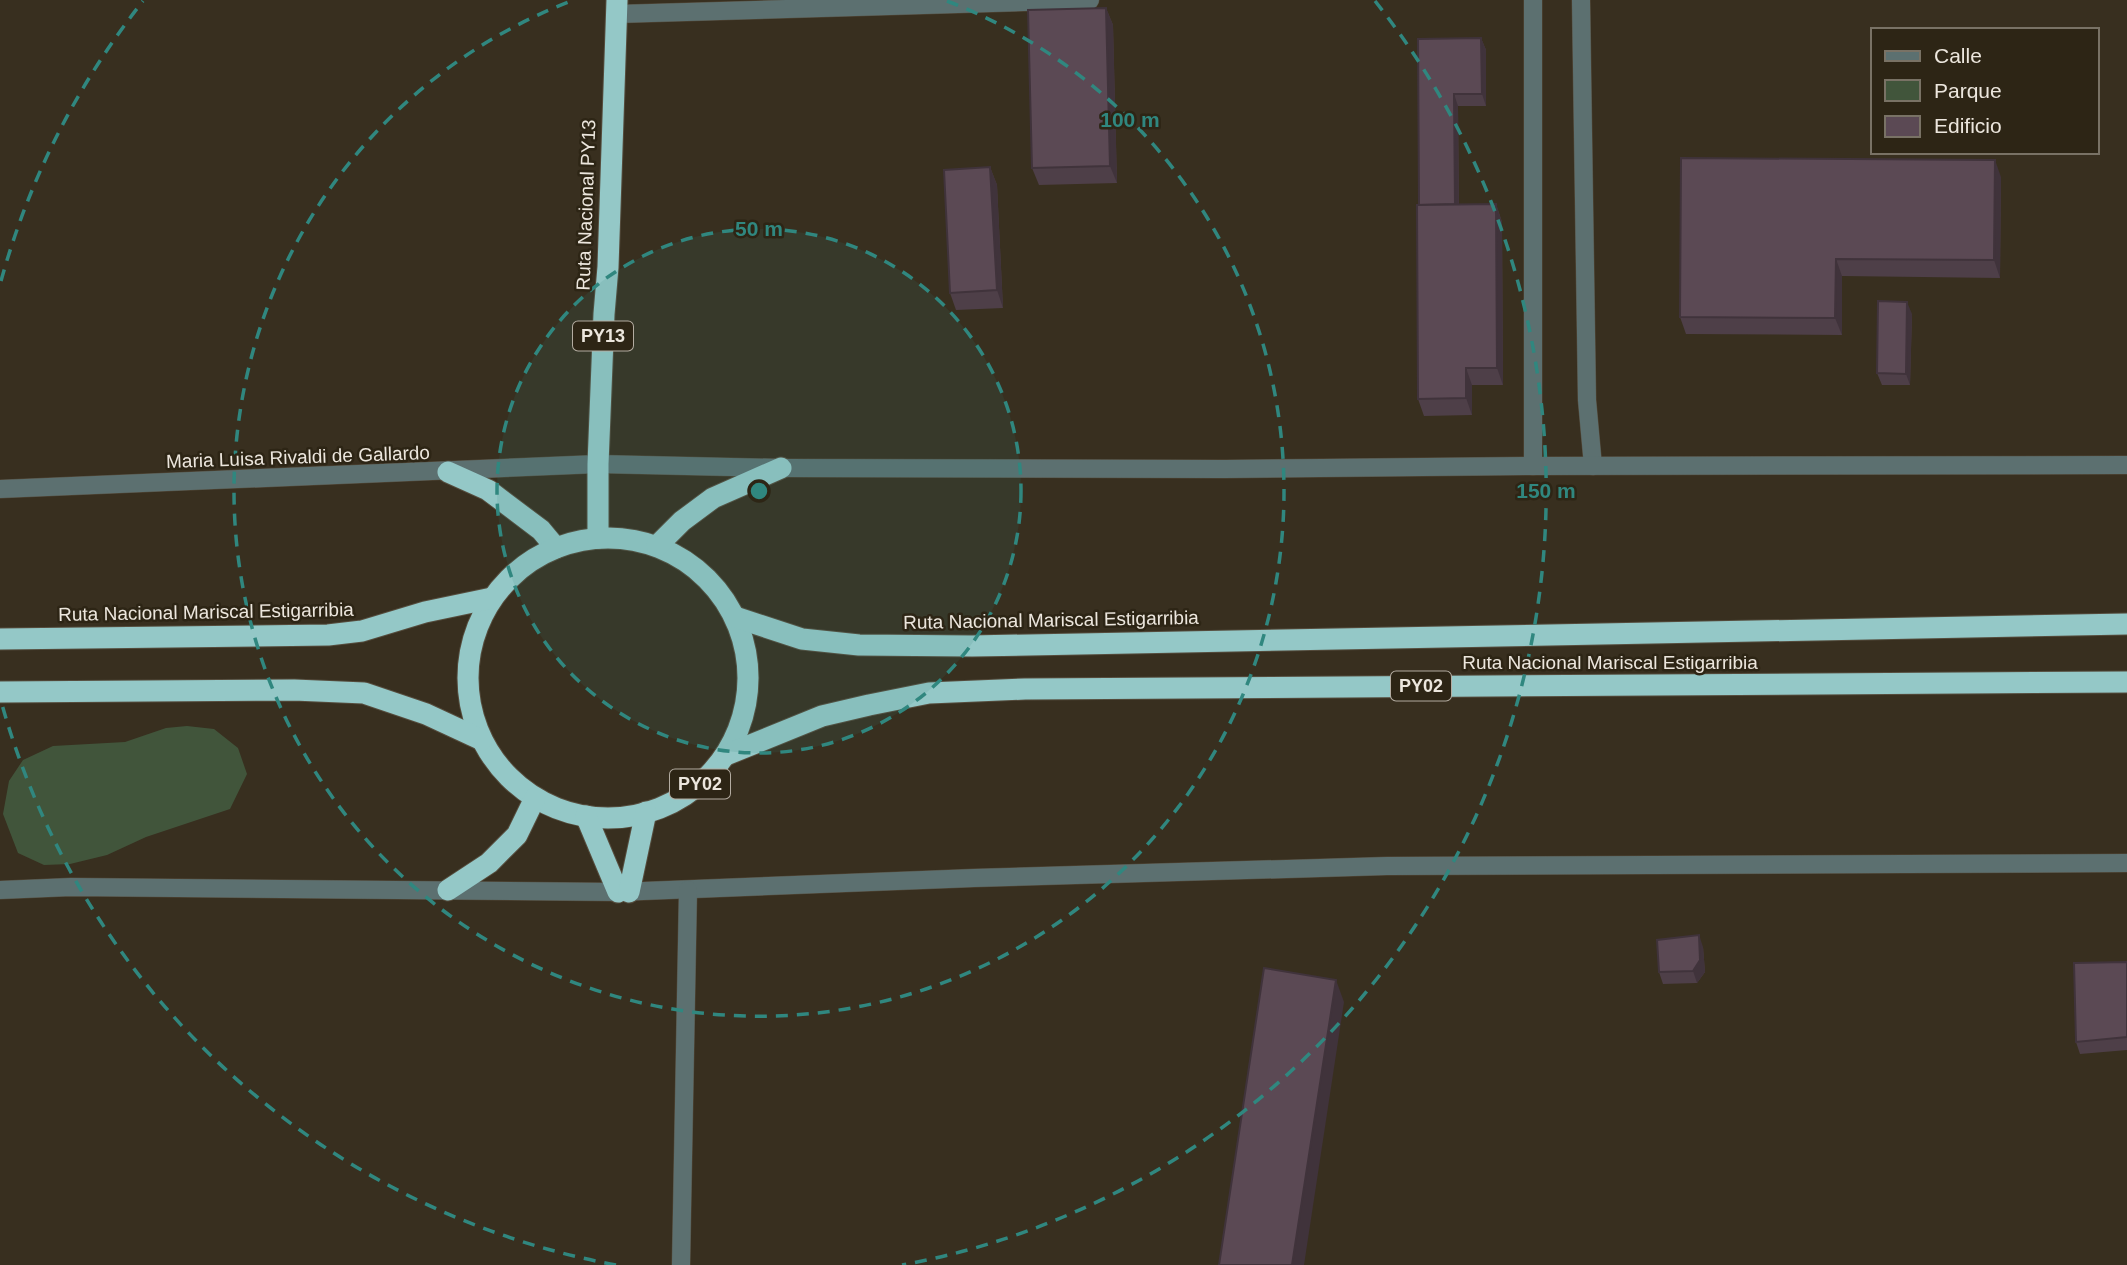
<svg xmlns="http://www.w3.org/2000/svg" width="2127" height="1265" font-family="Arial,sans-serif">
<rect width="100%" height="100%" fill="#382f1f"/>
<polygon fill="#41553b" points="187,726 214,729 238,748 247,774 230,809 146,837 107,855 70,864 44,865 18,853 3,814 9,781 23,760 53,746 125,742 166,728"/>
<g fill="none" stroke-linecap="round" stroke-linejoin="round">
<g stroke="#554c3d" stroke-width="19">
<g id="street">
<polyline points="1533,0 1533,466"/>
<polyline points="1581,0 1587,400 1593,466"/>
<polyline points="617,14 1090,0"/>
<polyline points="0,489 598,464 781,468 1225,469 1533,466 2127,465"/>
<polyline points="0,890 71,887 618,892 974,878 1387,866 2127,863"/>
<polyline points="681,1265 688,890"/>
</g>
</g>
<g stroke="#554c3d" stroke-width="23">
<g id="highway">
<polyline points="448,472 488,490 541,530 556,548"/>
<circle cx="608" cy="678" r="140"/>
<polyline points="598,538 598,464 604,314 608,267 617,0"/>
<polyline points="657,546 682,521 713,498 781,468"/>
<polyline points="735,617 802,639 859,645 972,646 2127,624"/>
<polyline points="0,639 328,635 362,631 425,612 492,598"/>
<polyline points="0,692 294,690 364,693 426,714 482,740"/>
<polyline points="726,755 822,716 869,705 929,693 1025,689 2127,682"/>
<polyline points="586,816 618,892"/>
<polyline points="448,890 489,863 517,835 535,798"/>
<polyline points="629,892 646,812"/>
</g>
</g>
<use href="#street" stroke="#5c7070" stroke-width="18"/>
<use href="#highway" stroke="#94c8c7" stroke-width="21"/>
</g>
<g fill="#4e3f48">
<polygon points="1106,8 1113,25 1117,183 1039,185 1032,168"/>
<polygon points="1481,38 1486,50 1486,106 1458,106 1459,204 1496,204 1502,222 1503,385 1472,385 1472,415 1424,416 1418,399 1418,39"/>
<polygon points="990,167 997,185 1003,308 956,310 950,293"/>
<polygon points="2001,177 2000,278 1842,276 1842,335 1686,334 1680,317"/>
<polygon points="1912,314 1910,385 1882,385 1877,373"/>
<polygon points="1703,947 1705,972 1697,983 1663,984 1659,972"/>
<polygon points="2127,962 2127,1050 2080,1054 2076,1042"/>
</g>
<g fill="#40333b">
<polygon points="1106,8 1113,25 1117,183 1110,166"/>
<polygon points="1481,38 1486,50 1486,106 1482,94"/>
<polygon points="1454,94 1458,106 1459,222 1455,210"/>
<polygon points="1995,160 2001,177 2000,278 1994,260"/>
<polygon points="990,167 997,185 1003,308 997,290"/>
<polygon points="1496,204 1502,222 1503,385 1497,368"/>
<polygon points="1836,259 1842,276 1842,335 1835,318"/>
<polygon points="1907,302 1912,314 1910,385 1906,374"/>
<polygon points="1466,368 1472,385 1472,415 1466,398"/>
<polygon points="1699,935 1703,947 1705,972 1697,983 1693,971"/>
<polygon points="1336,980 1344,1002 1304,1265 1292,1265"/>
</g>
<g fill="#5b4954" stroke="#40333b" stroke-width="2">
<polygon points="1106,8 1110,166 1032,168 1028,10"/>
<polygon points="1481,38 1482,94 1454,94 1455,204 1419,205 1418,39"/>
<polygon points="1681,158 1995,160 1994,260 1836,259 1835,318 1680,317"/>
<polygon points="990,167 997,290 950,293 944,170"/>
<polygon points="1496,204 1497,368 1466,368 1466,398 1418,399 1417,205"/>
<polygon points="1878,301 1907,302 1906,374 1877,373"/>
<polygon points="1699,935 1700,960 1693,971 1659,972 1657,940"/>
<polygon points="2127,962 2127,1037 2076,1042 2074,963"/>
<polygon points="1264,968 1336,980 1292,1265 1219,1265"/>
</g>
<circle cx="759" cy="491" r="262" fill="#30877f" fill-opacity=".12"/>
<g fill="none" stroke="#30877f" stroke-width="3.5" stroke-dasharray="12 9">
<circle cx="759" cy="491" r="262"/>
<path d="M947 1A525 525 0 1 1 571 1"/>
<path d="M616 1265A787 787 0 0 1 1 701M1 281A787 787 0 0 1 143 1M1375 1A787 787 0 0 1 902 1265"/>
</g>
<g text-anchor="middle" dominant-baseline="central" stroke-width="5" stroke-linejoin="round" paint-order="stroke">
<g fill="#2d2515" stroke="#b3aca1" stroke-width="2">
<rect x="573" y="321.5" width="60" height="29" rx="5"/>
<rect x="1391" y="671.5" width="60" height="29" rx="5"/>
<rect x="670" y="769.5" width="60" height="29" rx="5"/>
</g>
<g font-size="18" font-weight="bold" fill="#ece6dd">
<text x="603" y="336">PY13</text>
<text x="1421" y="686">PY02</text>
<text x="700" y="784">PY02</text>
</g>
<g font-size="19" fill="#ece6dd" stroke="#2d2515">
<text transform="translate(586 205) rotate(-88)">Ruta Nacional PY13</text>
<text transform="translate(298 457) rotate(-2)">Maria Luisa Rivaldi de Gallardo</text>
<text transform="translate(206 612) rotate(-1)">Ruta Nacional Mariscal Estigarribia</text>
<text transform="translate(1051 620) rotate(-1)">Ruta Nacional Mariscal Estigarribia</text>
<text x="1610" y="662">Ruta Nacional Mariscal Estigarribia</text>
</g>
</g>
<circle cx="759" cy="491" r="10" fill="#30877f" stroke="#2d2515" stroke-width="3.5"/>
<g font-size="21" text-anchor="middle" font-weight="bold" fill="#30877f" stroke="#2d2515" stroke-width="5" stroke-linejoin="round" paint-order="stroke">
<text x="1130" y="127">100 m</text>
<text x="759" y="236">50 m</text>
<text x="1546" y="498">150 m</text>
</g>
<rect x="1871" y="28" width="228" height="126" fill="#2d2515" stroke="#797265" stroke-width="2"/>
<rect x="1885" y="51" width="35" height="10" fill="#5c7070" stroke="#797265" stroke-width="2"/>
<text x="1934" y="63" font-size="21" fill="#ece6dd">Calle</text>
<rect x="1885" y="80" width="35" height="21" fill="#41553b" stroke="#797265" stroke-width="2"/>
<text x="1934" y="98" font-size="21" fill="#ece6dd">Parque</text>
<rect x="1885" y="116" width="35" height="21" fill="#5b4954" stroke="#797265" stroke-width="2"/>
<text x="1934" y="133" font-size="21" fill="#ece6dd">Edificio</text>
</svg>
